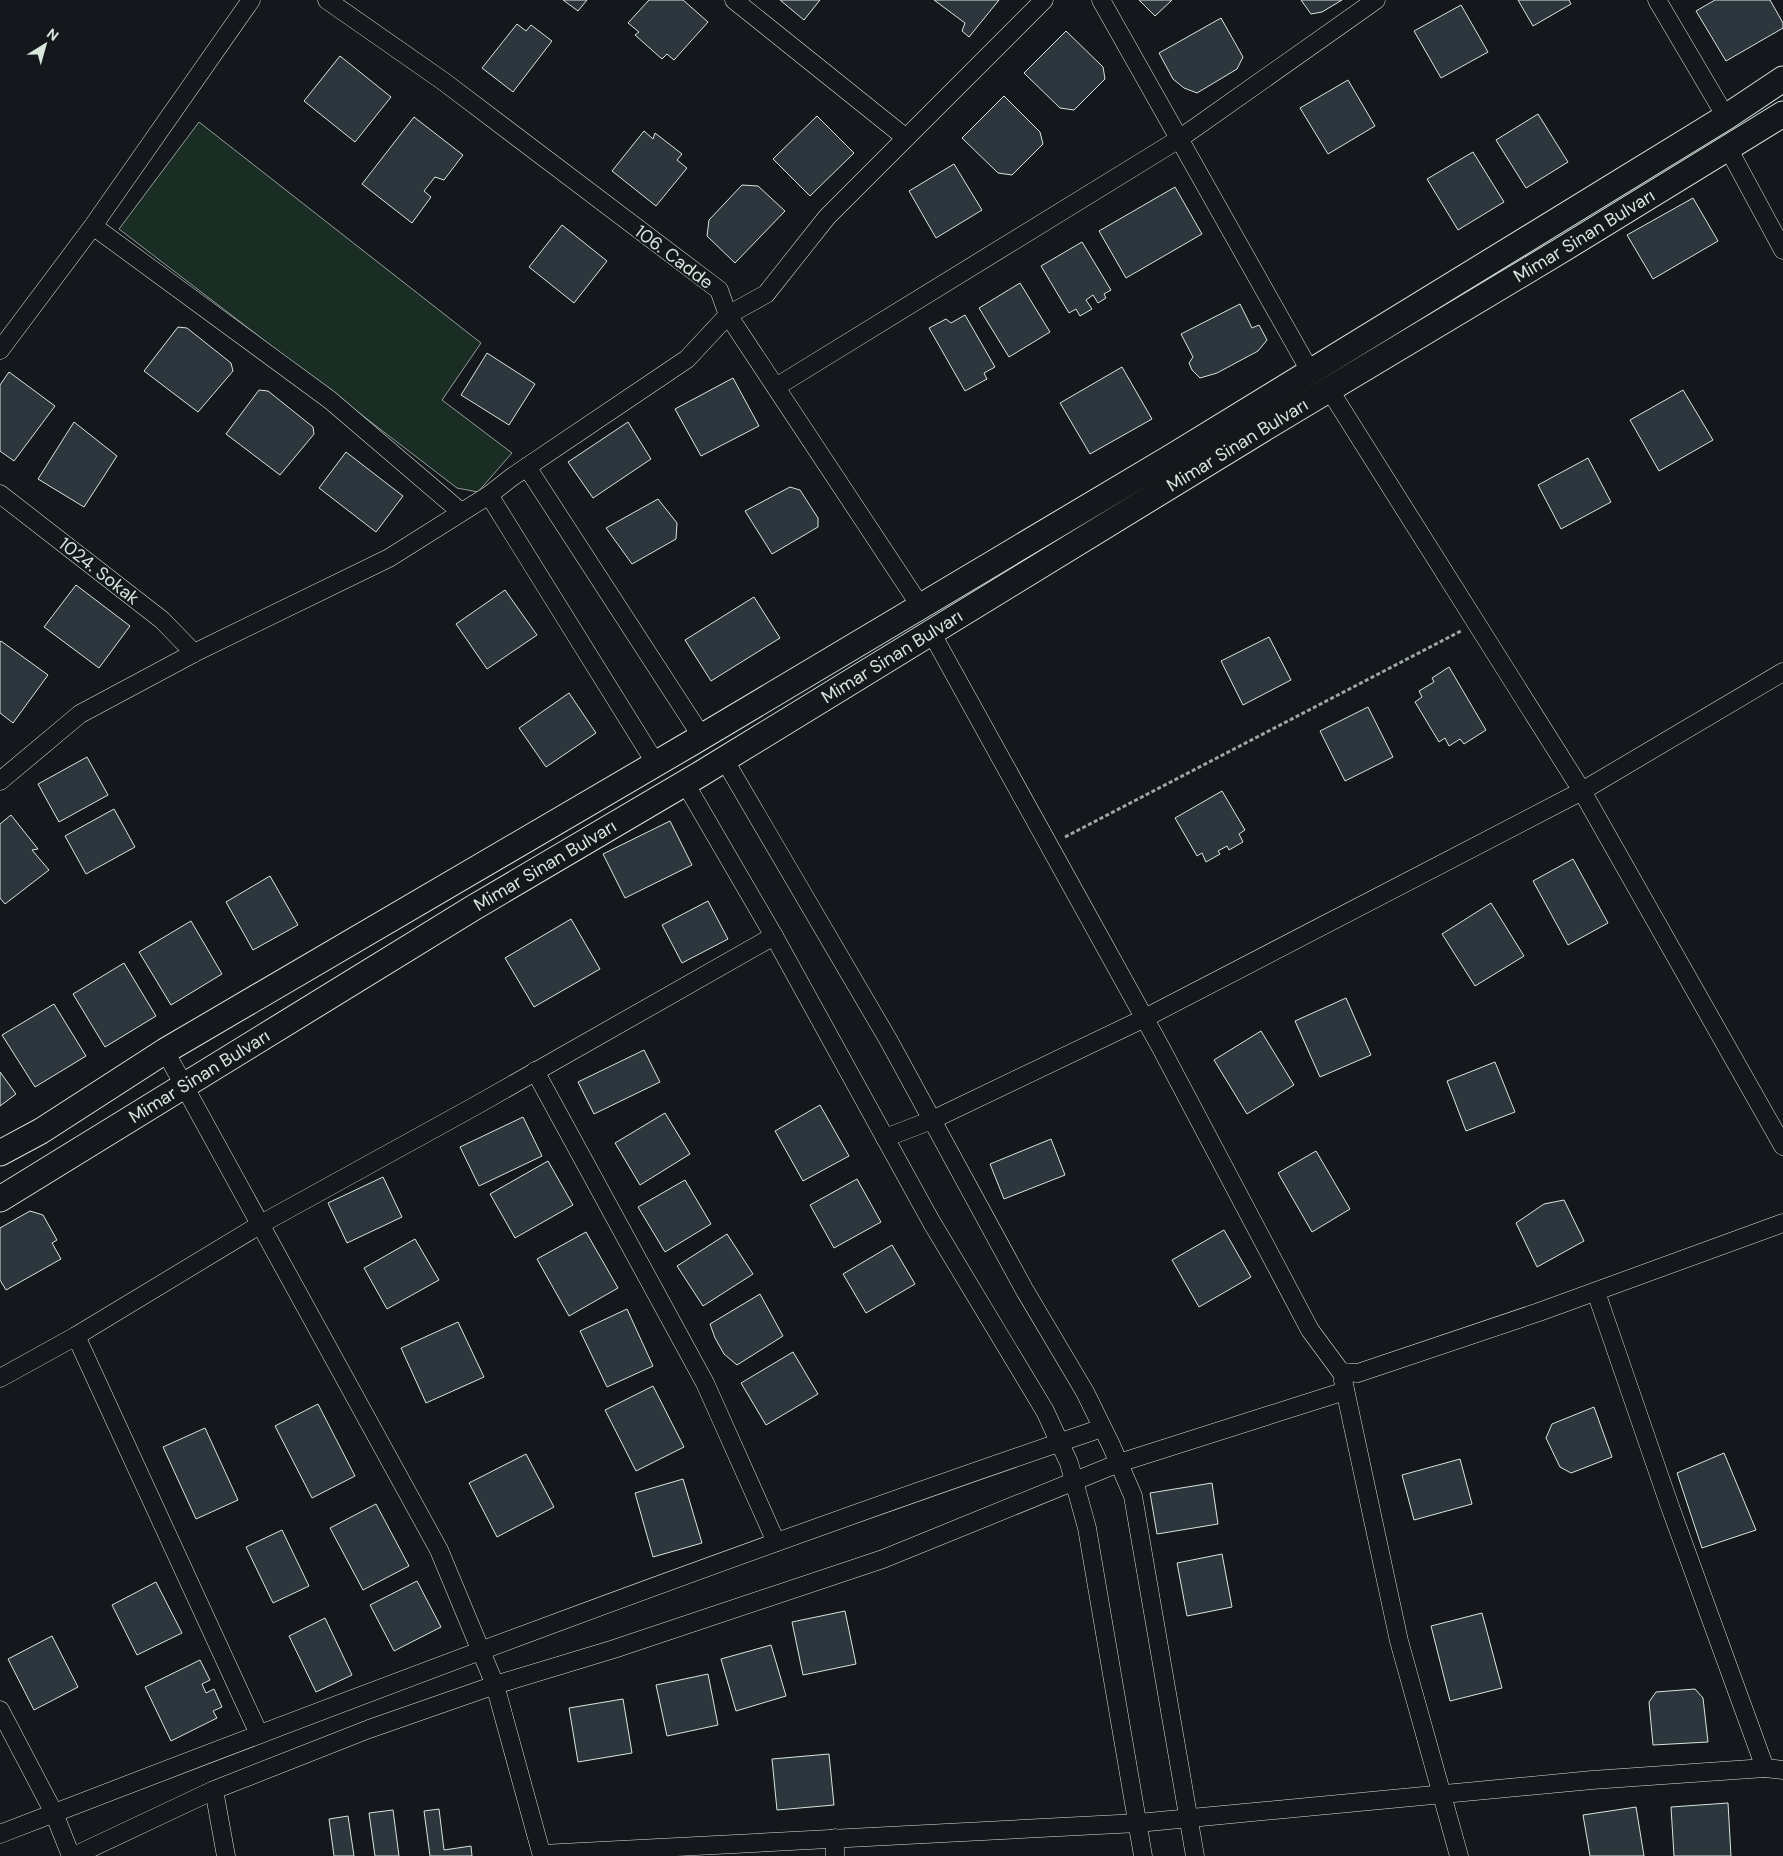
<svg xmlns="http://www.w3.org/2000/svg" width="1783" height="1856" font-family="'DM Sans',sans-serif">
<rect width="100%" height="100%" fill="#14181c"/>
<polygon fill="#1a2d24" stroke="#939e99" points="199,122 481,343 442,400 512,453 478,492 457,488 119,229"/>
<g fill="#2c363c" stroke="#d8e6dc">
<polygon points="563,0 587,0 578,11"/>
<polygon points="649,0 683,0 708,22 674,60 667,54 662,59 635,35 639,32 628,23"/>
<polygon points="780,0 820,0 804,20"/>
<polygon points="934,0 999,0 969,37 962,31 965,23"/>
<polygon points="1139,0 1172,0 1155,16"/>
<polygon points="1301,0 1342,0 1322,12 1311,14"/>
<polygon points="1518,0 1569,0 1571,4 1533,26"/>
<polygon points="1715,0 1770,0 1783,23 1783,28 1726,61 1696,11"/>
<polygon points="1461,5 1488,52 1441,78 1414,31"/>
<polygon points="1221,18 1243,57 1237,69 1197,93 1184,88 1173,79 1159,53"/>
<polygon points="517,24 526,31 531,25 552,41 513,92 482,68"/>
<polygon points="1066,31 1103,67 1105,79 1074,110 1060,108 1024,73"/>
<polygon points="340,56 391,97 355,142 304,101"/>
<polygon points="1348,80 1375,126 1328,154 1300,108"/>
<polygon points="1004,96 1040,132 1043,144 1012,175 998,173 962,138"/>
<polygon points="1538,114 1568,162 1526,188 1496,140"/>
<polygon points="817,116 854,153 810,196 773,159"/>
<polygon points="414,117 463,155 444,180 435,177 424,191 431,197 412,223 362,184"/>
<polygon points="644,131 653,139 655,133 682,154 677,160 687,168 656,206 612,171"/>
<polygon points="1473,152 1504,202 1458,230 1427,179"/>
<polygon points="954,164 982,210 936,238 909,191"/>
<polygon points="742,185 758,186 785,211 735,263 707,236 709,220"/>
<polygon points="1175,187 1202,234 1126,278 1099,231"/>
<polygon points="1693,198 1718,241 1653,279 1627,235"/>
<polygon points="562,225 607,261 574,303 529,267"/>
<polygon points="1082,242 1111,290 1104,294 1106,298 1098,303 1093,295 1086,300 1092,309 1080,316 1076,309 1069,313 1041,266"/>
<polygon points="1020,283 1050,332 1009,357 979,308"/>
<polygon points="1240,304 1252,328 1259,325 1267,340 1258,351 1217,373 1200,378 1192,370 1189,363 1193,357 1181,334"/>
<polygon points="965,315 995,367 984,373 987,379 965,391 929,328 946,319 951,323"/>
<polygon points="178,327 187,328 231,363 233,371 198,412 144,371"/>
<polygon points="487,353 535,384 509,425 461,395"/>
<polygon points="1122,367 1152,419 1090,454 1060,403"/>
<polygon points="9,372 55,406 14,461 0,451 0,385"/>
<polygon points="733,378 759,426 701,456 675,409"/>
<polygon points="259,390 268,391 313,427 314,434 280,475 226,434"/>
<polygon points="1683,390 1713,440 1659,471 1630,420"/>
<polygon points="74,422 117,456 84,507 38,479"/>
<polygon points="628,422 651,459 593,498 568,462"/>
<polygon points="346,452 403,496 376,532 319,488"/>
<polygon points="1588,458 1611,502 1561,529 1538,485"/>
<polygon points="790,487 800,490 818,518 818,527 772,554 745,511"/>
<polygon points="658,499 677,523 676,539 632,564 606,528"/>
<polygon points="76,585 130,626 99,668 44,627"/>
<polygon points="505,590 537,635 487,669 456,624"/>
<polygon points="754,597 780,638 711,681 685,640"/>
<polygon points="1269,637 1291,680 1243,705 1221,661"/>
<polygon points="1,641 48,675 13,723 0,713 0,642"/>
<polygon points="1449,667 1486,730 1464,744 1460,739 1449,746 1445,738 1439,742 1415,702 1422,697 1419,691 1434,682 1432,678"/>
<polygon points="569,693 596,733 546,767 519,728"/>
<polygon points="1368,707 1393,757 1345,781 1320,731"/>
<polygon points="87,757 108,795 59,822 38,784"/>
<polygon points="1222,791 1245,830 1239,834 1243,842 1229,850 1227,846 1218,851 1220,854 1206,862 1202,853 1197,856 1175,818"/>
<polygon points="114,809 135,847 86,874 65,836"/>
<polygon points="11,815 38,849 32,850 49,870 5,904 0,898 0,824"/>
<polygon points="670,821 692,865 625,898 603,854"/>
<polygon points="1573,859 1608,923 1568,945 1533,881"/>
<polygon points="270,876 298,925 253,950 226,902"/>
<polygon points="708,901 728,939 682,963 662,925"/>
<polygon points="1491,903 1524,956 1475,986 1442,934"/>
<polygon points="571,919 600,969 534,1007 505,958"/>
<polygon points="191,921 222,974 171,1005 139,952"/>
<polygon points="124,963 156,1016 105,1047 73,994"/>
<polygon points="1346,998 1371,1055 1320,1077 1295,1021"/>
<polygon points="54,1004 86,1056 35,1087 2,1035"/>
<polygon points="1261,1031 1294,1085 1247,1114 1214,1060"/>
<polygon points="644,1050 660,1082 594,1114 578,1082"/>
<polygon points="1495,1062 1515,1112 1466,1131 1447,1081"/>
<polygon points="0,1072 16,1094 0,1106"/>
<polygon points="820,1105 849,1156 803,1181 775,1131"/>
<polygon points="665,1113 690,1154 640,1185 615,1143"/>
<polygon points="523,1117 542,1156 479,1186 460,1147"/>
<polygon points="1051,1139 1065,1175 1004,1199 990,1164"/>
<polygon points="1316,1151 1350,1209 1312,1232 1278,1173"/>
<polygon points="548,1161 573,1205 515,1238 490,1194"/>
<polygon points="383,1177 402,1217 347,1243 328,1203"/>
<polygon points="857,1179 881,1222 834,1248 810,1205"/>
<polygon points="685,1180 711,1224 665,1252 638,1207"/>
<polygon points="1564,1200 1584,1241 1537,1267 1516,1223 1544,1204"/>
<polygon points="30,1211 43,1215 57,1240 52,1243 61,1259 6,1290 0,1280 0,1228"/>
<polygon points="1224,1230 1251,1277 1199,1307 1172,1260"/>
<polygon points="586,1232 618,1288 569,1316 537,1259"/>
<polygon points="727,1234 753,1274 703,1306 677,1266"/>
<polygon points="415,1239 439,1280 387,1309 364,1268"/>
<polygon points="892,1245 915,1284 866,1313 843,1274"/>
<polygon points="760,1294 783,1336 737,1365 724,1354 715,1338 710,1324"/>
<polygon points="627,1309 653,1366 607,1387 580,1331"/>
<polygon points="458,1322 484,1377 426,1403 401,1348"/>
<polygon points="793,1352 818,1394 766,1425 741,1383"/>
<polygon points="653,1386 684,1447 636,1471 605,1410"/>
<polygon points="318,1404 355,1476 312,1498 275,1426"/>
<polygon points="1594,1407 1612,1457 1571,1473 1560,1467 1546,1438 1552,1424"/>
<polygon points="205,1428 238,1500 196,1519 163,1447"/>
<polygon points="1724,1453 1756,1530 1702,1548 1677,1473"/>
<polygon points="526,1454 554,1507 497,1537 469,1483"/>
<polygon points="1460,1459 1472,1504 1414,1520 1402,1475"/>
<polygon points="683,1479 702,1543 653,1557 635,1493"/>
<polygon points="1212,1483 1218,1524 1157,1534 1150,1493"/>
<polygon points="376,1504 409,1566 363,1590 330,1528"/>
<polygon points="282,1530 309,1586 273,1603 246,1547"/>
<polygon points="1222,1554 1232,1607 1187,1616 1177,1563"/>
<polygon points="417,1581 441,1627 394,1651 370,1605"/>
<polygon points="156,1582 182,1633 137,1655 112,1605"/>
<polygon points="845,1611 856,1664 803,1675 792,1622"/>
<polygon points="1482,1613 1502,1688 1450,1701 1431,1626"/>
<polygon points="325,1618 352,1675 316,1692 289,1636"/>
<polygon points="52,1636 78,1687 34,1710 8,1659"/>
<polygon points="771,1645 786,1696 736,1711 721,1659"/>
<polygon points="200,1660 210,1680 202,1684 206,1693 214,1689 222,1707 213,1711 217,1718 171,1741 145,1687"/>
<polygon points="708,1674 718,1725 667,1736 656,1685"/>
<polygon points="1695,1689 1703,1698 1708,1742 1653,1745 1649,1702 1656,1692"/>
<polygon points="623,1699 632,1753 578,1762 569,1708"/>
<polygon points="829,1754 834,1805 777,1810 772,1759"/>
<polygon points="1728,1803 1731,1856 1674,1856 1671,1807"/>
<polygon points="1636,1807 1644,1856 1590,1856 1583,1815"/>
<polygon points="439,1809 444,1850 471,1846 472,1856 430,1856 424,1811"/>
<polygon points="393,1810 399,1856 375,1856 369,1813"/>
<polygon points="348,1816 354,1856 334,1856 329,1819"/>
</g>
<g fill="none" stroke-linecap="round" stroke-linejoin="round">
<g stroke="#d8e6dc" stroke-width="19">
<g id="street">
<polyline points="327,0 443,81 719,290 728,315 921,607"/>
<polyline points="734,0 906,138"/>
<polyline points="1101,0 1310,371"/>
<polyline points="1657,0 1726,117"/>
<polyline points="1728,148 1783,250"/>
<polyline points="93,226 330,400 461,512"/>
<polyline points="0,350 93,226 251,0"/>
<polyline points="776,387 1179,139 1376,0"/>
<polyline points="1329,389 1582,791 1783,1146"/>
<polyline points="527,467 702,737"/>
<polyline points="0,494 162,620 194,653"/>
<polyline points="489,495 656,764"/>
<polyline points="931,632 1161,1048 1310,1330 1341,1372 1358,1373 1539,1312 1783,1223"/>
<polyline points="724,759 889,1041 1024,1289 1085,1392 1111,1445 1133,1496 1195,1856"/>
<polyline points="0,781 80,714 194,653 389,558 489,495 512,477 687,359 728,315 766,294 827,217 1044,0"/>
<polyline points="685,783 774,936 932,1223 1045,1411 1069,1463 1087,1528 1143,1856"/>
<polyline points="165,1051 439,1550 495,1685 542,1856"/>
<polyline points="535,1071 705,1383 776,1542"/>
<polyline points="885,1138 932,1120 1145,1018 1582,791 1783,672"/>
<polyline points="1596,1292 1669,1504 1765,1768"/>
<polyline points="76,1336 259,1734"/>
<polyline points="0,1378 76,1336 261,1224 475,1106 774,936"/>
<polyline points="1343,1380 1399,1641 1459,1856"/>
<polyline points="0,1710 54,1813 71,1856"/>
<polyline points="214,1790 226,1856"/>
<path d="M 0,1834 C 365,1693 732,1554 1102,1428"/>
<polyline points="542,1854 1138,1823 1592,1780 1765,1768 1783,1770"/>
<polyline points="74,1856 214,1790 369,1729 495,1685 614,1649 883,1559 1119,1463 1345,1391"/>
<polyline points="835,1856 835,1838"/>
</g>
</g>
<g stroke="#d8e6dc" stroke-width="27">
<g id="secondary">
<polyline points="0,1153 41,1131 165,1051 693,742 1173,456 1726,117 1783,79"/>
<path id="s1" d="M 0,1199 L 473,908 L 702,773 L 1268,426 L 1560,251 L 1783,114"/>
</g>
</g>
<polyline stroke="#9da8a2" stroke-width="3" stroke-dasharray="4 2.5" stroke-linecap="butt" points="1065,837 1461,631"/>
<use href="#street" stroke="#14181c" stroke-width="18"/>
<use href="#secondary" stroke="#14181c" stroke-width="25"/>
</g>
<g text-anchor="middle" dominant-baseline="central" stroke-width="4" stroke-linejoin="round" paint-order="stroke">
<g font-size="18" fill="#d8e6dc" stroke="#14181c">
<text stroke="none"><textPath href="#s1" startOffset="1854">Mimar Sinan Bulvarı</textPath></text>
<text transform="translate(674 257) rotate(37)">106. Cadde</text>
<text stroke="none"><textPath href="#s1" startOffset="1449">Mimar Sinan Bulvarı</textPath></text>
<text transform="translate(99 571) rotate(38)">1024. Sokak</text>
<text stroke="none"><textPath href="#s1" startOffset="1044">Mimar Sinan Bulvarı</textPath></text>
<text stroke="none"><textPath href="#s1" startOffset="639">Mimar Sinan Bulvarı</textPath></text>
<text stroke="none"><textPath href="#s1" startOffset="234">Mimar Sinan Bulvarı</textPath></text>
</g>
</g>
<g transform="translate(45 45) rotate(37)" stroke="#14181c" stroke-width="4" paint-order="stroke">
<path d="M0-4L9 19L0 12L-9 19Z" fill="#d8e6dc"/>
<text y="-8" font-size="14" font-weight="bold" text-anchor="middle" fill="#d8e6dc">N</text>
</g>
</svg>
